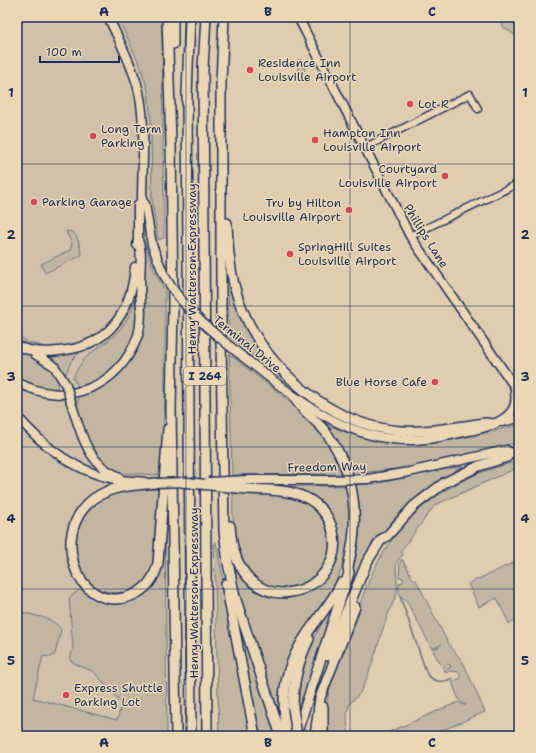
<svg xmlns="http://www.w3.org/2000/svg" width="536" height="753" font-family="'Shantell Sans',sans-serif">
<rect width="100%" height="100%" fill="#dfcdb0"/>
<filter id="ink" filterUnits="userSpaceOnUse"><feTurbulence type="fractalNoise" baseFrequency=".025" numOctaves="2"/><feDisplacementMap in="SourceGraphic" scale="8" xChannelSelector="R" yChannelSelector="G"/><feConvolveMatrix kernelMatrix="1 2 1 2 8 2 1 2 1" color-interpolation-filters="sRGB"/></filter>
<g filter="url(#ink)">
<polygon fill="#d1c1aa" points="17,17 158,17 153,283 159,611 165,730 17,736"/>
<g fill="#c2b6a3" stroke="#6e7280">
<polygon points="118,17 162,17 164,238 158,240 152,201 151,120 148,90 140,65"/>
<polygon points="501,17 519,17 519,38 503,27"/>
<polygon points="300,59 305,70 300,73 295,62"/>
<path d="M 66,231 C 80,231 78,245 82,255 L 45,273 L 41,264 L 70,250 L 72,244 Z"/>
<polygon points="143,239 154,270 165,291 165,395 161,475 120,473 102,463 88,443 77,406 80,394 90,392 133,352 143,294"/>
<polygon points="228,272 257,340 338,417 313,403 229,336"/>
<path d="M 137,289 C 138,302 139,316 136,329 C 129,358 106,379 79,388 L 73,378 C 84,352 95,353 113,336 C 128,323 134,307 137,289 Z"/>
<polygon points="17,335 28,342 48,348 32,346 17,340"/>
<polygon points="17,350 50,365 59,380 56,390 41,389 17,379"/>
<polygon points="81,351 71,361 66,374 49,356"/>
<polygon points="229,354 310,418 330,443 344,474 232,475"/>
<path d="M 324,423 C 399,458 442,443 519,425 L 519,442 L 404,468 L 352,474 Z"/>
<path d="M 519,461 L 519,467 L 435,505 L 403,548 L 401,551 L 403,555 C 389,565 402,584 395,598 C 381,627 376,660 362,689 C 359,697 350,700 348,709 C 346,717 348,727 348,736 L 326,736 C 326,725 325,713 327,703 C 330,677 342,652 351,628 C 359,607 366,584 377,564 C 408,506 457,476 519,461 Z"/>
<path d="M 463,466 L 419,495 L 396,516 L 377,540 L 338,621 C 352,574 367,535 356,485 L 383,482 Z"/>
<path d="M 307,486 L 347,486 L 351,528 L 345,560 L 331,595 L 297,642 L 281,724 L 241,601 L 231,553 L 242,575 L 258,589 L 311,588 L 338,548 C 339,524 328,502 305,492 C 299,490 292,489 287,487 Z"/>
<polygon points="144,488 160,490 155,562 147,579 136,588 125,592 114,593 101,590 90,583 79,567 75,551 77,528 90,507 113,491"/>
<path d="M 233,493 C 253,494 294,491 310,503 C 320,510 327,522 328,533 C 329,538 331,544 330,548 C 324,591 259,604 242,562 C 233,539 232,516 233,493 Z"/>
<path d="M 165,520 L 167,736 L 17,736 L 17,611 C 29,615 55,617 61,630 L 55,654 L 51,657 L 43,656 L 33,698 L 117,720 L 122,703 L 94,672 L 74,663 L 70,660 L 73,647 L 69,598 L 84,586 L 115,600 L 147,589 Z"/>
<polygon points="214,542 216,542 253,736 219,736"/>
<polygon points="402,559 413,579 416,580 448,643 463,662 485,712 429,736 380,736 458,702 464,705 466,705 459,700 452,682 461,678 459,672 449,671 446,673 444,670 451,667 449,664 443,668 433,651 442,644 432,649 406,600 399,595 399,583 403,582 403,578 399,577 400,562"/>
<polygon points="519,560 519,619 509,624 497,598 479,607 468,584"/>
<path d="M 336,603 L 298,715 C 295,670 310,639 336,603 Z"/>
<polygon points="236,614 238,619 277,736 259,736"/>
</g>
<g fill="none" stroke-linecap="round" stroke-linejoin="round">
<path stroke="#676c7d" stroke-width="1.5" d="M 400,596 L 427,674 C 434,683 444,683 453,678"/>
<g stroke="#1b2f5e" stroke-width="9">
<g id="minor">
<polyline points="364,148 470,94 478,109"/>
<polyline points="410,236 519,183"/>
</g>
</g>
<g stroke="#1b2f5e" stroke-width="11">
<g id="major">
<path d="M 108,17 C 119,39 130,61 137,84 C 147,119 142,163 142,200 L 145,204 L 152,245 L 164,275"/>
<polyline points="298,17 410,236 519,393"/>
<polyline points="137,245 138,241 138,205 142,200"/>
<path d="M 17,346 C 31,352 44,353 59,351 C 108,347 131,313 135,267"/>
<polyline points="35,354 54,366 66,385"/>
<path d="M 242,356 C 292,395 342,440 409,440 C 432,440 455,434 478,429 C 491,426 513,418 515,403 C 516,398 515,393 515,388"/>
<path d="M 17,382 C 65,409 120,388 138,335 C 143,318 140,298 140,281 C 140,269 143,252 138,241"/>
<path d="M 71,402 C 80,430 87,465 118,476"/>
<path d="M 17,416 C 43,447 80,475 121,480 C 129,481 137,481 145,482"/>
<polyline points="502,422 519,418"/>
<polyline points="368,479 409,472 506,450 512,453 519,452"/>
<polyline points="247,480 329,480"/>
</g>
</g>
<g stroke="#1b2f5e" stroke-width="12">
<g id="highway">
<polyline points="167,17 171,144 173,304 171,410 176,736"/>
<polyline points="173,17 173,44"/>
<polyline points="190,17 187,94 191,736"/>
<polyline points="206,17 203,68 207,736"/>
<polyline points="224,17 221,81 221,340 224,531 228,563 235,597 281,736"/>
<path d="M 227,223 C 228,250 230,276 239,301 C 263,367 329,425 400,431 C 428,433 456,427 485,423 L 494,424"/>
<path d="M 294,397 C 301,410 315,419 325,431 C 346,459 356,493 354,528 C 354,542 350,555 348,568 L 349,573 L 296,735"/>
<path d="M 156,483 C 140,485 122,485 108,491 C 42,517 73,620 133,595 C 147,589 155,577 158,563 L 168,429"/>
<path d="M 230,526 C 237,635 356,593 331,525 C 326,511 313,499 299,495 C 283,489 264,490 247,489"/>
<polyline points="226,584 255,736"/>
<polyline points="328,656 367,562 381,540 388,535 414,506 444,483 479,466 507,457"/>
<path d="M 293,708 C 293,684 298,661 309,639"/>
<path d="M 288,736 C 278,691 287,660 314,624 C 324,610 334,599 341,583"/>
<polyline points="315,736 320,698 355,607"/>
<polyline points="323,736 323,707"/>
</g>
</g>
<use href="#minor" stroke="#ecd7b5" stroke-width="6"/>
<use href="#major" stroke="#ecd7b5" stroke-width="8"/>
<use href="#highway" stroke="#ecd7b5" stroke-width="9"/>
<g stroke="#1b2f5e" stroke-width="11" stroke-linecap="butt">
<g id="major-bridge">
<path d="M 164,275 C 183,309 212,332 242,356"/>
<polyline points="66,385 71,402"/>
<polyline points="329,480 368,479"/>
<polyline points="208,482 247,480"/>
<polyline points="156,483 188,482"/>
</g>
</g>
<g stroke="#1b2f5e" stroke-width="12" stroke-linecap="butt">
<g id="highway-bridge">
<polyline points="182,482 247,489"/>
<polyline points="293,708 297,736"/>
</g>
</g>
<use href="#major-bridge" stroke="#ecd7b5" stroke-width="8"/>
<use href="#highway-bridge" stroke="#ecd7b5" stroke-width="9"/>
</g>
</g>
<path fill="none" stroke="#1b2f5e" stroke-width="1" stroke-opacity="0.55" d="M 186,17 L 186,736M 350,17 L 350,736M 17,164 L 519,164M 17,306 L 519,306M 17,447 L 519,447M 17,589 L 519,589"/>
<g fill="#d1495b" stroke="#ecd7b5" stroke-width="1.5">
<circle cx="250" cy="70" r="4"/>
<circle cx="410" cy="104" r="4"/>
<circle cx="93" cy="136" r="4"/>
<circle cx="315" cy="140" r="4"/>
<circle cx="445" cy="176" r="4"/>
<circle cx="34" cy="202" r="4"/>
<circle cx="349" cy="210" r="4"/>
<circle cx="290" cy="254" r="4"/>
<circle cx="435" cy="382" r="4"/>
<circle cx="66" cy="695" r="4"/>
</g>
<g text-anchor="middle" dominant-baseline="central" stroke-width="3" stroke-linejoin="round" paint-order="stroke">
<rect fill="#ecd7b5" stroke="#5a6178" stroke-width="1" x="184" y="367" width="42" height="18" rx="3"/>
<g font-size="11" font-weight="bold" fill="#1b2f5e">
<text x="205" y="376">I 264</text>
</g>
<g font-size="12" fill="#1b2f5e" stroke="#ecd7b5" text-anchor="start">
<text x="258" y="63">Residence Inn<tspan x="258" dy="14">Louisville Airport</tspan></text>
<text x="418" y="104">Lot R</text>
<text x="101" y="129">Long Term<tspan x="101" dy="14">Parking</tspan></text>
<text x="323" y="133">Hampton Inn<tspan x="323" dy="14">Louisville Airport</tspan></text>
<text x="437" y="169" text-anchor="end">Courtyard<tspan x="437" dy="14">Louisville Airport</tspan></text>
<text x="42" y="202">Parking Garage</text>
<text x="341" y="203" text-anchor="end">Tru by Hilton<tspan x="341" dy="14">Louisville Airport</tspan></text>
<text x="298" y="247">SpringHill Suites<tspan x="298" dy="14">Louisville Airport</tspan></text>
<text x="427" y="382" text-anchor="end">Blue Horse Cafe</text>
<text x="74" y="688">Express Shuttle<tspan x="74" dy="14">Parking Lot</tspan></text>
</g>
<g font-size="12" fill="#1b2f5e" stroke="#ecd7b5">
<text transform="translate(426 236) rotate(58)">Phillips Lane</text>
<text transform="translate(192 269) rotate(-90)">Henry Watterson Expressway</text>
<text transform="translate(247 344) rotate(39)">Terminal Drive</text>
<text transform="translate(327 467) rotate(-1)">Freedom Way</text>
<text transform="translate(194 593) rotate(-90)">Henry Watterson Expressway</text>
</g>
</g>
<rect width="536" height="753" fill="none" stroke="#ecd7b5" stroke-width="44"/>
<path d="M40 56v6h79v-6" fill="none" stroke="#1b2f5e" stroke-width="2"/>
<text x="46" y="56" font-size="12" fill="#1b2f5e" stroke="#ecd7b5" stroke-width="3" paint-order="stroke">100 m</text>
<rect x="22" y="22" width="492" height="709" fill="none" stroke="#1b2f5e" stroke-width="1.5"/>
<g font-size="13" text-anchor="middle" font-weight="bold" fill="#1b2f5e">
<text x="104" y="16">A</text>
<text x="268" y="16">B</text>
<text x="432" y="16">C</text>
<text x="11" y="97">1</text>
<text x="525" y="97">1</text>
<text x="11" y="239">2</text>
<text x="525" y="239">2</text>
<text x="11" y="381">3</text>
<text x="525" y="381">3</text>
<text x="11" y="523">4</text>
<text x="525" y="523">4</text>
<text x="11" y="665">5</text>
<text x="525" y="665">5</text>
<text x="104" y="747">A</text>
<text x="268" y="747">B</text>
<text x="432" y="747">C</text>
</g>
</svg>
